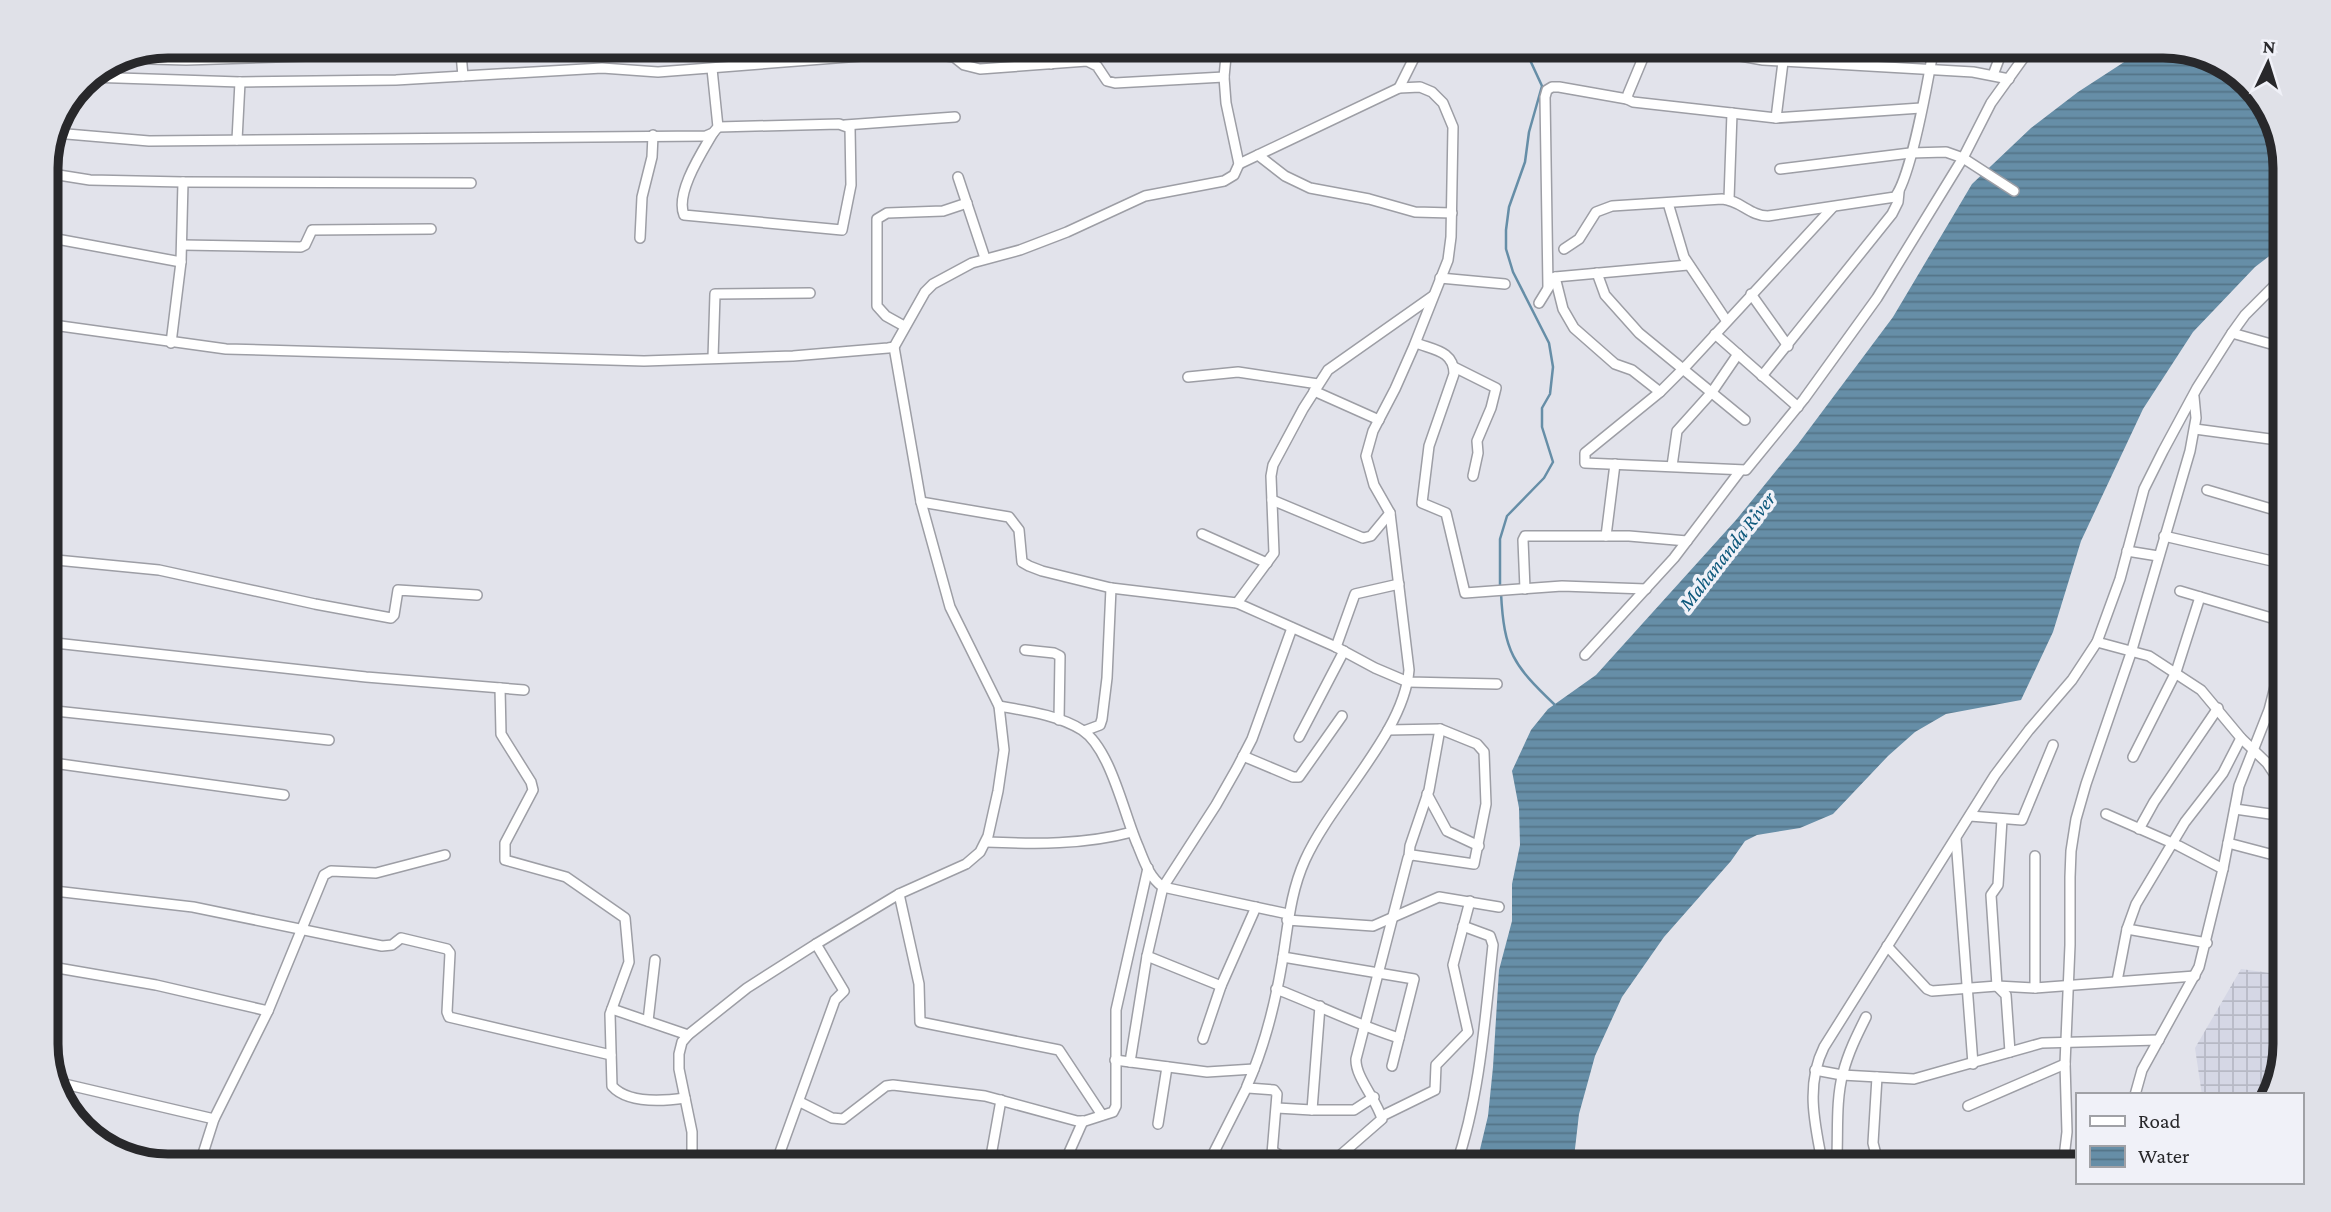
<svg xmlns="http://www.w3.org/2000/svg" width="2331" height="1212" font-family="'Crimson Pro',serif">
<defs>
<pattern id="industrial-grid" width="8" height="8" patternUnits="userSpaceOnUse" patternTransform="scale(1.75)"><rect width="8" height="8" fill="#d5d7e5"/><path d="M0 4h8M4 0v8" fill="none" stroke="#b7b9c5"/></pattern>
<pattern id="water-rules" width="6" height="5" patternUnits="userSpaceOnUse" patternTransform="scale(1.75)"><rect width="6" height="5" fill="#668ea7"/><path d="M0 2.5h6" fill="none" stroke="#547488"/></pattern>
</defs>
<rect width="100%" height="100%" fill="#e2e3eb"/>
<polygon fill="url(#industrial-grid)" points="2241,969 2285,975 2285,1045 2274,1095 2202,1095 2195,1048"/>
<polygon fill="url(#water-rules)" points="2145,46 2164,46 2218,58 2265,100 2285,160 2285,244 2255,267 2193,332 2143,409 2081,541 2053,632 2021,700 1946,714 1915,732 1888,756 1833,814 1800,828 1757,835 1745,841 1731,861 1664,937 1622,997 1595,1056 1579,1114 1573,1166 1476,1166 1488,1116 1493,1067 1499,970 1512,921 1512,884 1520,845 1519,808 1512,771 1531,730 1548,709 1596,675 1736,520 1798,444 1893,317 1972,184 2031,128 2078,92 2135,55"/>
<g fill="none" stroke-linecap="round" stroke-linejoin="round">
<g stroke="#668ea7" stroke-width="2.5">
<polyline points="1500,586 1500,539 1507,516 1544,478 1553,462 1542,427 1542,408 1550,394 1553,367 1549,343 1513,272 1506,249 1506,230 1509,207 1525,162 1529,132 1542,86 1524,47 1520,46"/>
<path d="M 1501,593 C 1504,652 1513,665 1555,705"/>
</g>
<g stroke="#9d9ea5" stroke-width="12">
<g id="minor">
<polyline points="1050,46 1051,64"/>
<polyline points="1407,46 1415,57"/>
<polyline points="1648,46 1628,94 1627,99 1633,102 1776,118 1921,108"/>
<polyline points="1685,46 1763,60 1973,72 2009,79"/>
<polyline points="458,52 534,49"/>
<polyline points="116,58 186,60 454,51 461,54 463,76"/>
<polyline points="1993,75 2004,46"/>
<polyline points="88,77 240,82 396,80 602,68 658,72 861,56 933,54 954,57 964,65 980,69 1087,61 1097,66 1107,81 1115,83 1224,77"/>
<polyline points="1399,88 1420,46"/>
<polyline points="1776,118 1783,62"/>
<polyline points="63,121 63,130 67,134 149,141 706,136 713,133 718,127 712,69"/>
<polyline points="845,125 955,117"/>
<path d="M 713,133 C 702,152 675,193 684,215 L 842,230 L 851,185 L 850,128 L 839,124 L 718,127"/>
<polyline points="237,140 240,82"/>
<polyline points="1258,155 1285,176 1310,188 1369,199 1415,212 1452,213"/>
<path d="M 1239,164 L 1399,88 L 1420,87 L 1432,92 L 1443,103 L 1453,127 L 1451,237 L 1448,260 L 1414,346 L 1395,389 L 1373,431 L 1366,456 L 1374,485 L 1390,513 L 1409,670 C 1404,733 1332,800 1305,860 C 1290,893 1288,927 1282,963 C 1275,1004 1264,1048 1247,1086 L 1248,1088 L 1274,1090 L 1277,1094 L 1271,1166"/>
<polyline points="1780,169 1910,153 1946,152 1963,158 2014,191"/>
<polyline points="46,173 90,180 183,182 471,183"/>
<polyline points="958,177 985,258"/>
<polyline points="1729,199 1732,113"/>
<polyline points="1668,203 1684,257 1726,320"/>
<polyline points="1833,207 1687,365 1660,392 1585,453 1585,463 1746,470 1804,399 1877,298 1963,158 1991,103 2032,46"/>
<polyline points="46,237 181,262"/>
<polyline points="640,238 642,197 652,157 653,135"/>
<polyline points="182,245 301,247 305,245 312,230 431,229"/>
<path d="M 1564,249 L 1579,239 L 1596,212 L 1612,206 L 1722,199 C 1740,200 1750,216 1768,216 L 1895,197 C 1911,177 1929,75 1934,46"/>
<polyline points="1597,273 1605,295 1639,333 1745,420"/>
<polyline points="1555,277 1563,309 1574,328 1615,364 1632,370 1660,392"/>
<polyline points="1440,278 1505,284"/>
<polyline points="1548,287 1545,97 1547,90 1552,87 1559,87 1627,99"/>
<polyline points="1751,294 1788,346"/>
<polyline points="1539,303 1555,277 1688,265"/>
<polyline points="46,324 226,349 644,361 793,356 888,348 894,347 925,292 933,284 972,263 1020,250 1067,232 1145,196 1224,181 1234,175 1239,164 1226,103 1224,77 1227,46"/>
<polyline points="904,326 886,316 877,306 877,219 887,213 943,211 967,203"/>
<polyline points="2232,333 2285,348"/>
<polyline points="1715,334 1798,407"/>
<polyline points="171,343 181,262 183,182"/>
<path d="M 1416,343 C 1434,350 1454,351 1454,374 L 1429,446 L 1422,503 L 1446,513 L 1465,593 L 1562,586 L 1646,589"/>
<polyline points="713,358 715,294 810,293"/>
<polyline points="1454,367 1496,388 1491,408 1477,441 1478,453 1473,476"/>
<polyline points="1762,376 1892,214 1898,202 1899,192"/>
<polyline points="1188,377 1238,372 1318,384"/>
<polyline points="1314,391 1379,420"/>
<polyline points="2195,429 2285,441"/>
<polyline points="1672,466 1677,431 1712,392 1738,354"/>
<polyline points="2207,490 2285,513"/>
<polyline points="1272,500 1363,538 1371,536 1390,513"/>
<polyline points="921,502 1009,517 1019,530 1022,562 1029,566 1042,571 1111,588 1237,603 1336,647 1375,668 1408,682 1497,684"/>
<polyline points="1202,534 1267,563"/>
<polyline points="1606,536 1615,464"/>
<polyline points="2164,536 2285,564"/>
<polyline points="2127,551 2158,556"/>
<polyline points="46,559 159,570 315,604 391,618 394,615 398,590 477,595"/>
<polyline points="1525,589 1523,540 1525,536 1629,536 1687,541"/>
<polyline points="2180,591 2285,622"/>
<polyline points="1237,603 1274,553 1271,476 1273,465 1303,409 1328,370 1433,296"/>
<polyline points="46,642 366,677 524,690"/>
<polyline points="2097,642 2149,656 2201,690 2241,738 2267,763 2285,790"/>
<polyline points="1336,647 1355,594 1399,584"/>
<polyline points="1025,650 1054,653 1060,656 1059,720"/>
<polyline points="1585,655 1674,558 1740,471"/>
<path d="M 500,688 L 501,734 L 531,782 L 533,790 L 505,843 L 505,860 L 566,877 L 625,918 L 629,962 L 610,1014 L 612,1086 C 628,1104 664,1101 685,1098"/>
<path d="M 999,706 C 1027,711 1058,715 1082,730 C 1111,749 1124,815 1138,846 C 1144,861 1149,877 1163,887 L 1288,914"/>
<polyline points="46,710 329,740"/>
<polyline points="1084,731 1100,725 1102,719 1107,678 1111,588"/>
<polyline points="1299,737 1344,651"/>
<polyline points="1243,756 1293,777 1299,777 1342,716"/>
<polyline points="2133,757 2176,672 2200,597"/>
<polyline points="46,762 284,795"/>
<polyline points="1427,794 1447,831 1479,846"/>
<polyline points="2235,809 2270,814 2285,811"/>
<polyline points="2106,814 2179,846 2223,869"/>
<polyline points="1970,816 2022,820 2053,745"/>
<polyline points="2002,819 1998,885 1991,895 1997,986 2006,995 2010,1052"/>
<polyline points="2139,829 2154,802 2218,708"/>
<polyline points="1956,839 1973,1064"/>
<path d="M 986,842 C 1035,844 1084,845 1132,832"/>
<polyline points="2228,843 2285,858"/>
<polyline points="1409,856 1410,846 1429,790 1440,729"/>
<polyline points="46,890 193,907 382,946 392,945 401,938 447,949 450,953 447,1012 449,1017 611,1055"/>
<polyline points="899,894 919,984 920,1022 1059,1050 1102,1115"/>
<polyline points="1287,920 1373,926 1439,897 1499,907"/>
<polyline points="2127,929 2207,943"/>
<polyline points="1887,946 1927,989 1932,991 1997,986 2035,988 2195,976"/>
<polyline points="1147,956 1221,986"/>
<polyline points="1283,957 1414,979 1392,1066"/>
<polyline points="46,966 156,985 268,1011"/>
<polyline points="2117,981 2127,929 2136,904 2185,822 2223,773 2241,738"/>
<polyline points="2035,988 2035,856"/>
<path d="M 1276,989 C 1318,1005 1357,1025 1399,1038"/>
<polyline points="1320,1006 1312,1110 1354,1110 1374,1097"/>
<polyline points="612,1009 688,1035"/>
<polyline points="648,1021 655,960"/>
<polyline points="1203,1039 1221,986 1256,907"/>
<polyline points="1115,1060 1207,1072 1254,1069"/>
<polyline points="1130,1062 1147,956 1163,887 1216,805 1237,768 1252,739 1292,628"/>
<polyline points="1815,1070 1842,1075 1914,1079 2042,1043 2159,1040"/>
<polyline points="1877,1077 1873,1143 1879,1166"/>
<polyline points="56,1082 214,1119"/>
<polyline points="2135,1095 2142,1070 2199,967 2223,869 2239,786 2269,710 2285,648"/>
<polyline points="800,1102 832,1118 843,1119 886,1086 893,1085 985,1096 1077,1121 1085,1121 1113,1112 1116,1106 1116,1010 1148,868"/>
<polyline points="1968,1106 2065,1064"/>
<polyline points="1277,1108 1312,1110"/>
<polyline points="1382,1116 1435,1090 1436,1065 1468,1032 1453,965 1470,901"/>
<polyline points="1158,1124 1167,1067"/>
<polyline points="1274,1152 1298,1166"/>
<path d="M 1837,1155 C 1838,1128 1836,1099 1843,1073 C 1848,1053 1857,1035 1866,1017"/>
<polyline points="991,1156 1001,1100"/>
<polyline points="199,1166 214,1119 268,1011 324,875 331,871 376,873 445,855"/>
<polyline points="692,1166 692,1132 679,1069 679,1054 682,1042 688,1035 747,988 816,944 899,894 966,864 980,852 988,836 998,791 1004,750 999,706 950,607 921,502 894,347"/>
<polyline points="775,1166 835,1000 844,991 816,944"/>
<polyline points="1063,1166 1083,1121"/>
<polyline points="1207,1166 1247,1087"/>
<path d="M 1328,1166 L 1382,1119 C 1377,1100 1355,1077 1356,1059 L 1408,858 L 1412,855 L 1474,864 L 1486,804 L 1484,752 L 1477,744 L 1440,729 L 1388,730"/>
<path d="M 1456,1166 C 1480,1096 1485,1019 1493,945 L 1490,936 L 1463,926"/>
<path d="M 1823,1166 C 1815,1126 1805,1085 1824,1047 L 1995,775 L 2029,730 L 2072,680 L 2097,642 L 2120,579 L 2144,489 L 2163,451 L 2197,388 L 2232,333 L 2245,315 L 2285,275"/>
<polyline points="1905,1166 1951,1156 2031,1166"/>
<polyline points="2063,1166 2067,1132 2065,1064 2070,945 2070,877 2071,851 2076,819 2086,784 2131,653 2190,451 2196,418 2194,397"/>
</g>
</g>
<use href="#minor" stroke="#fff" stroke-width="9"/>
</g>
<g text-anchor="middle" dominant-baseline="central" stroke-width="7" stroke-linejoin="round" paint-order="stroke">
<g font-size="21" font-style="italic" fill="#0d587b" stroke="#f0f1f8">
<text transform="translate(1727 551) rotate(-52)">Mahananda River</text>
</g>
</g>
<path d="M0 0H2331V1212H0ZM168 58H2163A110 110 0 0 1 2273 168V1044A110 110 0 0 1 2163 1154H168A110 110 0 0 1 58 1044V168A110 110 0 0 1 168 58Z" fill="#e0e1e8" fill-rule="evenodd"/>
<path fill="none" stroke="#28282b" stroke-width="9" d="M168 58H2163A110 110 0 0 1 2273 168V1044A110 110 0 0 1 2163 1154H168A110 110 0 0 1 58 1044V168A110 110 0 0 1 168 58Z"/>
<rect x="2076" y="1093" width="228" height="91" fill="#f0f1f8" stroke="#a0a1a6" stroke-width="2"/>
<rect x="2090" y="1116" width="35" height="10" fill="#ffffff" stroke="#a0a1a6" stroke-width="2"/>
<text x="2138" y="1128" font-size="21" fill="#28282b">Road</text>
<rect x="2090" y="1146" width="35" height="21" fill="url(#water-rules)" stroke="#a0a1a6" stroke-width="2"/>
<text x="2138" y="1163" font-size="21" fill="#28282b">Water</text>
<g transform="translate(2268 63) rotate(4)" stroke="#f0f1f8" stroke-width="5" paint-order="stroke">
<path d="M0-5L12 26L0 18L-12 26Z" fill="#28282b"/>
<text y="-10" font-size="19" font-weight="bold" text-anchor="middle" fill="#28282b">N</text>
</g>
</svg>
